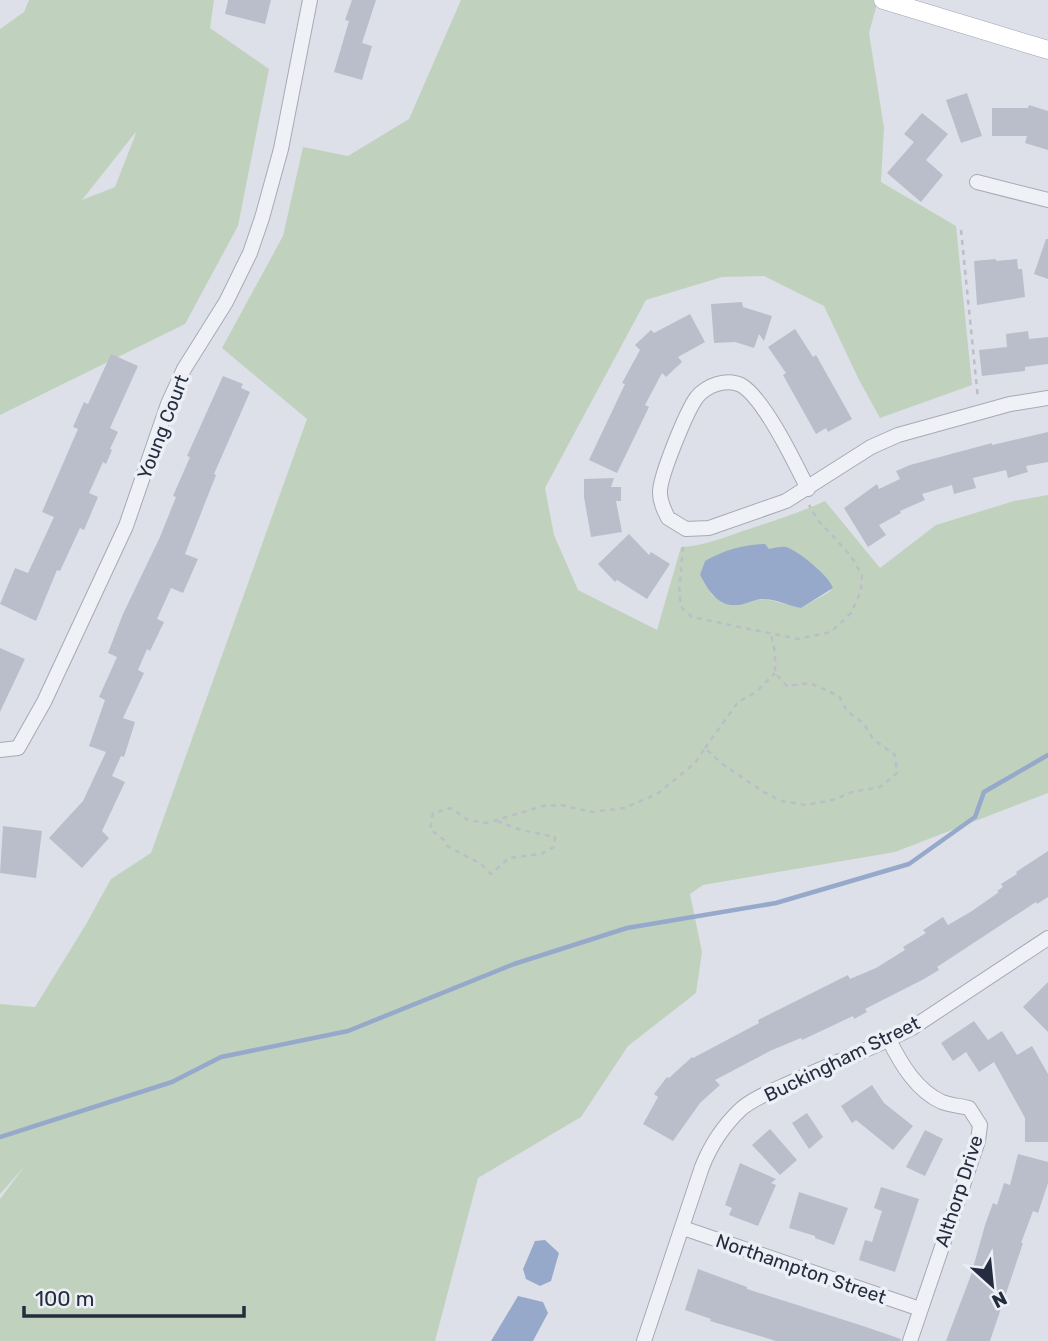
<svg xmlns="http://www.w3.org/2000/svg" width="1048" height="1341" font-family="Rubik,sans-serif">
<rect width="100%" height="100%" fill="#dde0e8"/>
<g fill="#c0d2be" fill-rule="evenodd">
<path d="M 29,0 L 214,0 L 210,28 L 269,69 L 238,226 L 185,324 L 0,415 L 0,29 L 24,12 ZM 136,133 L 115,187 L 82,200 L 135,133 Z"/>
<path d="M 461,0 L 878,0 L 869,33 L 884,128 L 881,182 L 956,226 L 972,385 L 880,418 L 859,380 L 824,306 L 764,276 L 722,277 L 646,300 L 545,488 L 554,535 L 578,590 L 657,630 L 681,547 C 704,546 725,537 746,530 C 773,521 799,513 825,501 L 880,568 L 936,525 L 1014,501 L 1048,495 L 1048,793 L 895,852 L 703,885 L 690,894 L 702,952 L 696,993 L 628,1046 L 581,1117 L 478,1178 L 435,1341 L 0,1341 L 0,1199 L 24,1167 L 0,1194 L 0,1004 L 35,1007 L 85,926 L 111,879 L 151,853 L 307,419 L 222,348 L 283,236 L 303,147 L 348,156 L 409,119 ZM 781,547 L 833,588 L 829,592 L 801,608 L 766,599 L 723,603 L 712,595 L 700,575 Z"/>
</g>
<g fill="#96a9ca">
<path d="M 765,544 L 769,549 C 775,548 781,546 786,547 C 799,551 829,576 833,588 L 801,608 C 788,606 777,599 763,599 C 753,599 746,605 737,605 C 717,607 708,589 700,575 L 705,561 C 724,550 743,545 765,544 Z"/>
<polygon points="545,1240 559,1253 551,1281 540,1286 526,1279 523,1269 535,1241"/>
<polygon points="518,1296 543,1302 548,1313 533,1341 491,1341"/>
</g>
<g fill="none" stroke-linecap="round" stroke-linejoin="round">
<polyline stroke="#96a9ca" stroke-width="4.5" points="0,1137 172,1082 221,1057 348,1031 514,964 627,928 776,903 909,864 975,817 984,792 1048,755"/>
</g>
<g fill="#babecb">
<polygon points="228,0 271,0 265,24 225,14"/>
<polygon points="352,0 376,0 362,43 372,46 362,80 334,72 349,21 345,20"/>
<polygon points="967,93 982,136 961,143 946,100"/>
<polygon points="1029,105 1048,111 1048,150 1025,143 1027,136 992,136 992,108 1028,108"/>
<polygon points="922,113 948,134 926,160 943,175 921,202 887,173 914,142 904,134"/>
<polygon points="1046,239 1048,239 1048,279 1034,274"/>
<polygon points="996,259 996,261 1017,259 1018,269 1022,269 1025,297 977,305 974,261"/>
<polygon points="742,302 743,307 772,316 764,341 759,334 754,348 735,342 714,343 711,304"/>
<polygon points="690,314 705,342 678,357 682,362 666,377 662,373 645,405 649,407 617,473 589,460 625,384 622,383 640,350 635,345 651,330 654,333"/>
<polygon points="795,329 813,357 816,355 852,419 828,432 826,428 816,434 783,375 786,373 768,347"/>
<polygon points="1028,331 1029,339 1048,337 1048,364 1025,367 1025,371 982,376 979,350 1007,347 1006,334"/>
<polygon points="111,354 138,366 110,428 118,432 110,449 112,450 106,464 103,462 89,493 98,497 84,530 80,528 60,571 57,570 36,621 0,604 15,568 28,573 54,517 42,512 78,429 73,427 84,402 88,404"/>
<polygon points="223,376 243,384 241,388 250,392 214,474 216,475 185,554 198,559 183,593 171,588 157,619 164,622 150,651 147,649 138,670 144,673 123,718 135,722 124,757 121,756 112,776 125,782 102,831 109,838 82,868 49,838 83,801 106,752 89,746 105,700 99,697 117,657 108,653 123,614 160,537 176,497 173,496 190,457 187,456"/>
<polygon points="1048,432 1048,462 1026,466 1028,472 1008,478 1006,470 973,478 976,488 954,494 952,485 922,494 925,500 900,511 901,513 879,525 886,535 868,547 844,508 877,484 879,489 900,479 896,471 910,465 992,443 992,445"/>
<polygon points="614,478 611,487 621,487 621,501 616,501 622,532 591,537 584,497 584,479"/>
<polygon points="629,534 649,555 651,552 670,564 647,599 617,580 615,582 598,564"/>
<polygon points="0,648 25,659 0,712"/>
<polygon points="3,826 42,831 36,878 0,873"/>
<polygon points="1048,851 1048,897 1037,904 1036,902 937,967 939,970 924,979 865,1009 867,1012 854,1019 853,1016 802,1040 801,1038 772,1050 715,1080 720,1085 700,1103 673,1141 643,1124 658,1097 654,1094 667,1077 669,1078 692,1057 693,1058 759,1023 758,1020 848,975 850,979 876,968 905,950 903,947 926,933 923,930 943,917 948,925 972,911 999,892 997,891 1003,887 1001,884 1017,874 1016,872"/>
<polygon points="1048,982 1048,1032 1023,1007"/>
<polygon points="974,1021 988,1040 1002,1031 1017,1055 1032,1046 1048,1074 1048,1142 1025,1142 1025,1118 994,1062 979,1072 966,1052 953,1061 941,1043"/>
<polygon points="872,1085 884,1103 913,1126 893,1150 856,1120 852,1123 841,1106"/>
<polygon points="807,1113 823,1137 809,1149 792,1123"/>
<polygon points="770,1129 797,1160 780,1175 752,1145"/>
<polygon points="925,1130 943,1139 925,1176 906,1167"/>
<polygon points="1018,1154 1048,1162 1048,1183 1038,1213 1033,1211 1021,1243 1023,1243 990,1341 946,1341 971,1275 985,1225 993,1203 997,1205 1004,1183 1010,1185"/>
<polygon points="740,1163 776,1179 771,1183 776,1185 758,1226 729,1215 732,1208 725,1205"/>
<polygon points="881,1187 919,1199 895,1272 859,1260 865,1240 872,1242 882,1211 874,1208"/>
<polygon points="799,1192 848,1208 834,1245 815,1238 815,1236 789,1228"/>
<polygon points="698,1269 747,1287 747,1289 863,1326 901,1339 900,1341 776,1341 710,1321 711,1319 685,1310"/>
</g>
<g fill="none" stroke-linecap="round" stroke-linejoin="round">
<g stroke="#a6aab5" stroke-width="16">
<g id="minor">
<polyline points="977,182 1048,200"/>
<path d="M 808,489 C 795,463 764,398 741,385 C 727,378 707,385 697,397 C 687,410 659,478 660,493 C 660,502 664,510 668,518 L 686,529 L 709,528 L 786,501 L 871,447 L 898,435 L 1010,404 L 1048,398"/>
<polyline points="0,750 18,748 44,702 126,526 168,404 184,369 226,302 250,253 262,218 281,149 310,0"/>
<path d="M 889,1040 C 901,1064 917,1091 942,1102 C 950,1105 961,1106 969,1108 L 980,1125 L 978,1141 L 910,1341"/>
<polyline points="683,1228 920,1309"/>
<path d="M 644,1341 L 702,1167 C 711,1144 723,1126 741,1109 C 755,1097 777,1089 794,1081 C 833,1063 874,1048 912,1028 L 1048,938"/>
</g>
</g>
<g stroke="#9ca2b4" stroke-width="19">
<polyline id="major" points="883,0 1048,50"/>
</g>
<g stroke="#bbbec6" stroke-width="2.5" stroke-dasharray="5 5" stroke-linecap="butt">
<polyline points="961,230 978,399"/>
<polyline points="683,547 679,594 682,608 692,617 798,639 831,632 851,613 861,591 862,575 851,556 818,520 809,505"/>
<polyline points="705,748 738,702 756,692 775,673"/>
<polyline points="497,821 521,830 555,837 554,847 541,854 509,858 491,874 481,864 447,846 444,840 430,829 433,813 451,808 468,820 487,823 543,806 561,805 592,812 624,808 657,794 695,763 705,748 721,763 762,791 781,801 806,805 833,800 852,792 880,787 897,773 895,755 873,739 864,724 847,711 839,696 810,683 787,686 775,673 775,652 771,634"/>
</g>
<use href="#minor" stroke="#f0f1f6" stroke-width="14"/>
<use href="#major" stroke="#fff" stroke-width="18"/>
</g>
<g text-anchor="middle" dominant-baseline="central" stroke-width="7" stroke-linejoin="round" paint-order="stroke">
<g font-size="19" fill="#262c3f" stroke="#eceff5">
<text transform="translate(163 427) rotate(-69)">Young Court</text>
<text transform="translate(842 1059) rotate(-26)">Buckingham Street</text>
<text transform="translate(959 1191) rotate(-72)">Althorp Drive</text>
<text transform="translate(801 1269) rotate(19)">Northampton Street</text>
</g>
</g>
<g transform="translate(992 1285) rotate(153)" stroke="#eceff5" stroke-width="5" paint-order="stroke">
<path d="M0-5L12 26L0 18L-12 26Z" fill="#262c3f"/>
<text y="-10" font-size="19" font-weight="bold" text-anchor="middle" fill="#262c3f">N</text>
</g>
<path d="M24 1306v10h220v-10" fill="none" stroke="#262c3f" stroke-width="3.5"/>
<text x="35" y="1306" font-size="21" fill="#262c3f" stroke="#eceff5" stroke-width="5" paint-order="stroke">100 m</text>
</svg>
